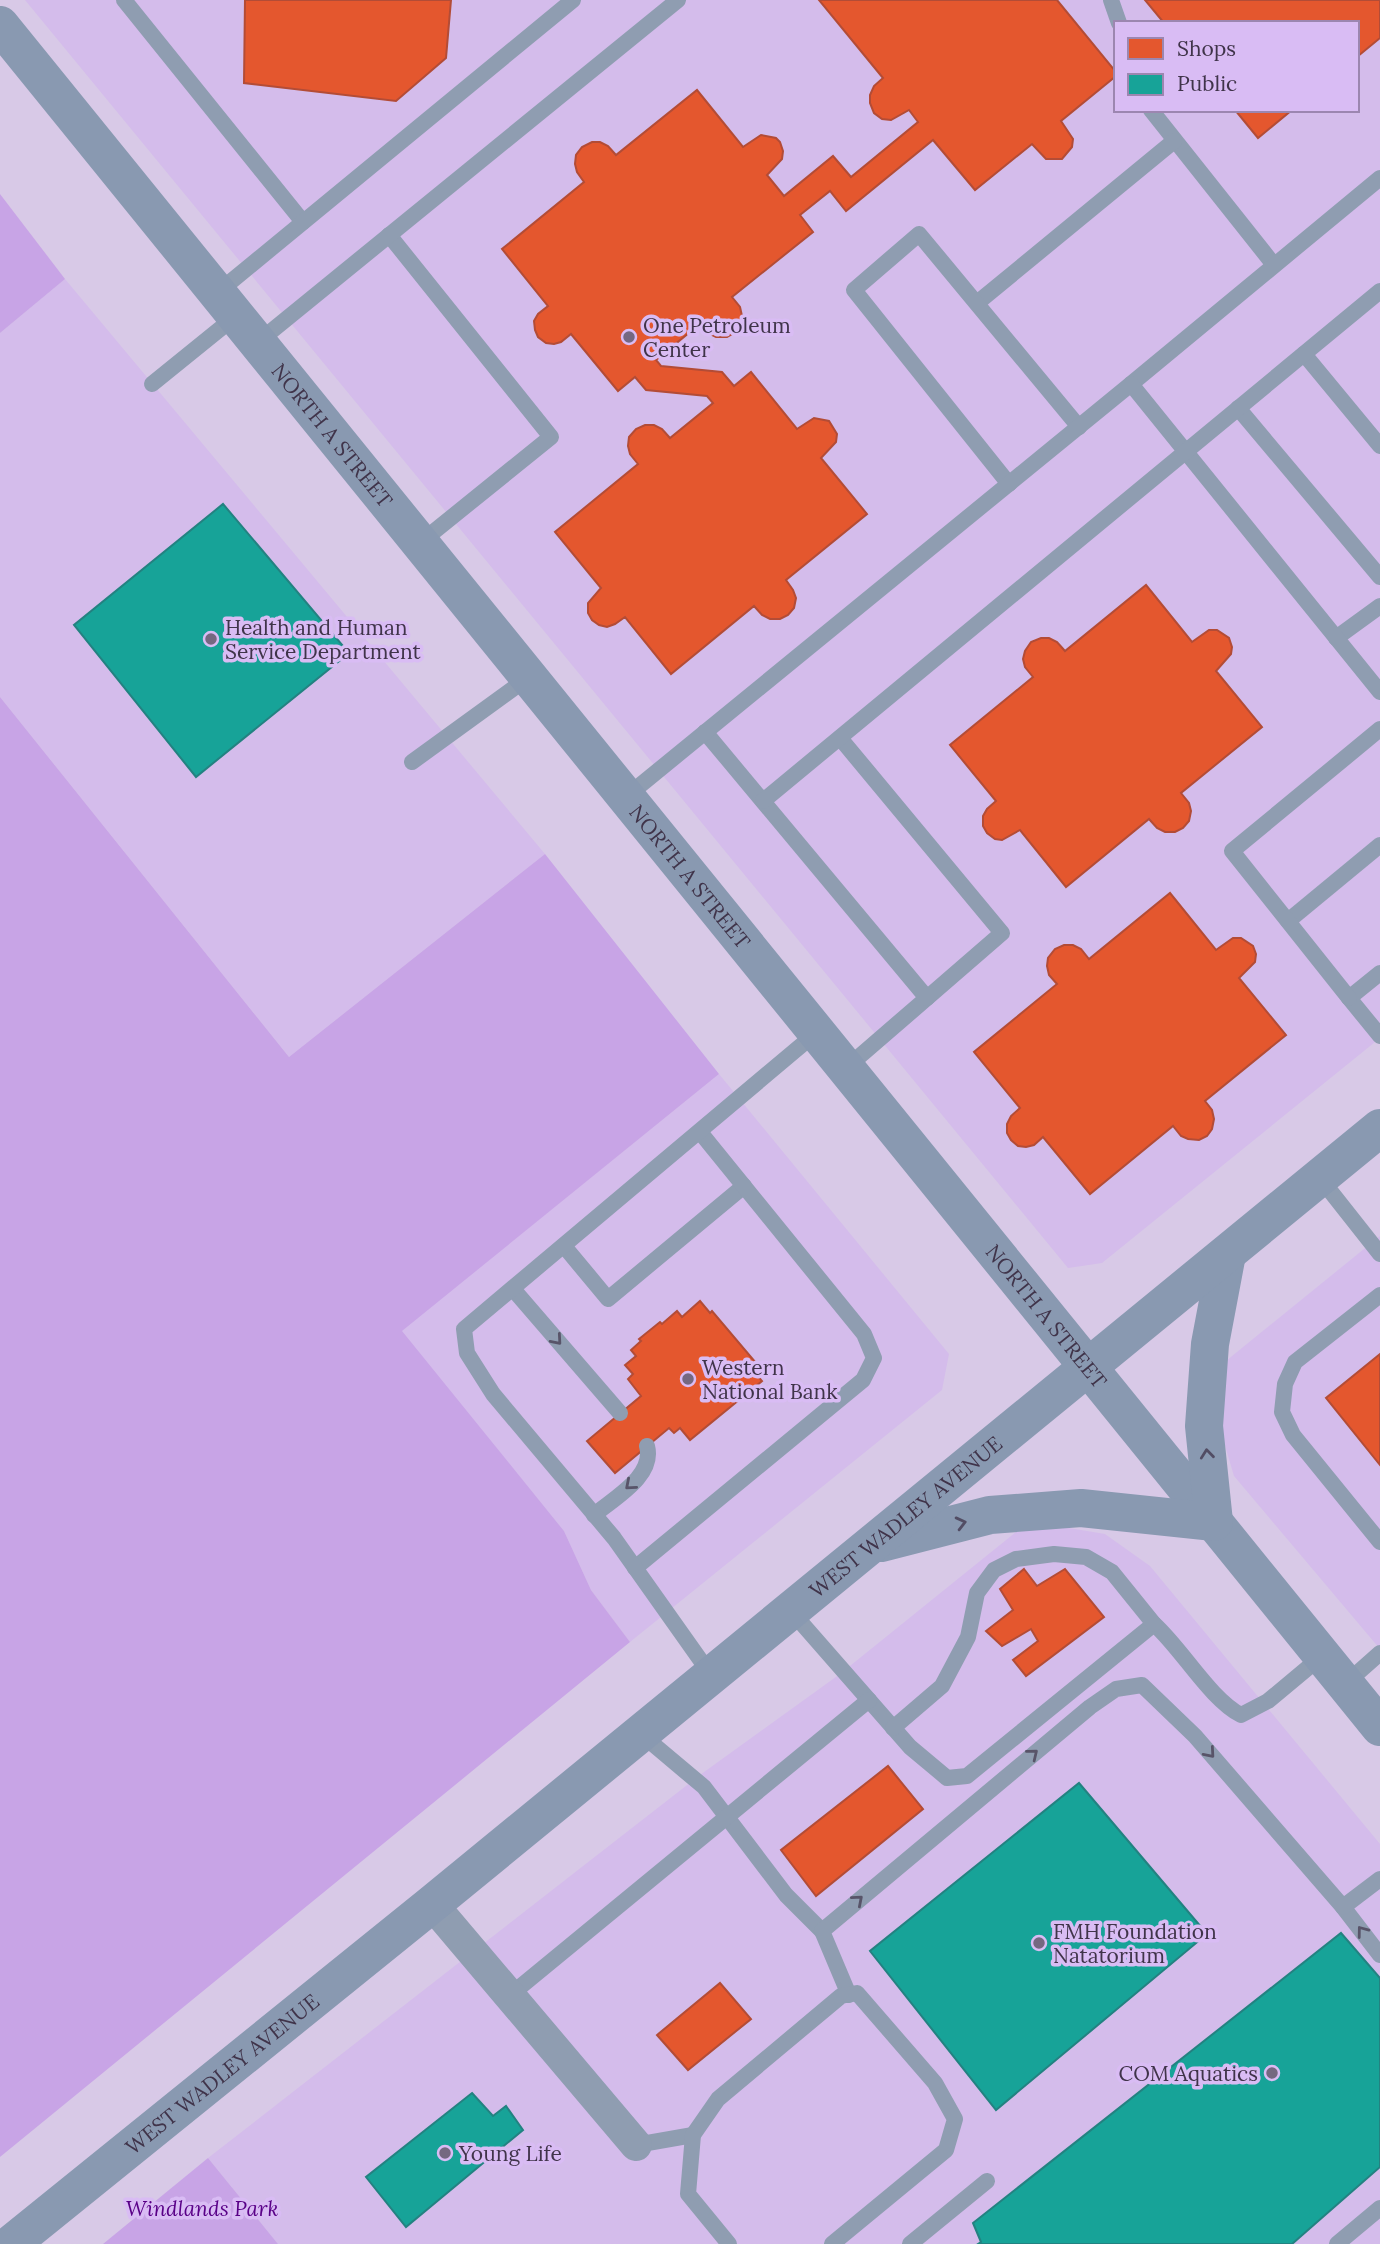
<svg xmlns="http://www.w3.org/2000/svg" width="1380" height="2244" font-family="Lora,serif">
<rect width="100%" height="100%" fill="#d8c9e7"/>
<g fill="#d4bceb" fill-rule="evenodd">
<path d="M 25,0 L 1380,0 L 1380,1038 L 1102,1263 L 1068,1268 ZM 1116,23 L 1357,23 L 1357,110 L 1116,110 Z"/>
<polygon points="65,279 545,854 289,1057 0,697 0,333"/>
<polygon points="719,1074 949,1354 942,1390 630,1642 591,1590 564,1531 401,1331"/>
<polygon points="1380,1236 1380,1649 1234,1476 1221,1432 1221,1365"/>
<polygon points="1057,1526 1105,1534 1150,1566 1380,1844 1380,2244 278,2244 208,2158 700,1775 840,1674 1016,1532"/>
</g>
<g fill="#c8a4e6">
<polygon points="0,194 65,279 0,333"/>
<polygon points="0,697 289,1057 545,854 719,1074 402,1331 564,1531 591,1590 630,1642 0,2157"/>
<polygon points="208,2158 278,2244 103,2244"/>
</g>
<g fill="#e4572e" stroke="#b34c36" stroke-width="2">
<polygon points="245,0 451,0 446,58 396,101 244,83"/>
<polygon points="819,0 1057,0 1116,72 1116,76 1061,121 1073,139 1072,147 1062,159 1046,159 1032,144 975,190 933,140 846,211 830,191 800,215 813,232 732,297 740,307 742,316 740,326 734,333 727,337 716,337 708,333 701,323 656,360 661,366 722,372 734,386 751,372 797,429 814,418 829,421 837,434 836,442 821,458 867,514 786,580 793,590 796,598 794,608 788,615 780,619 770,619 762,615 754,606 671,674 625,617 615,624 607,627 599,625 592,620 588,613 588,603 601,588 555,532 638,464 630,454 628,446 629,437 636,429 645,425 654,425 662,429 670,438 713,403 707,396 646,390 635,377 618,391 571,334 561,342 554,344 546,343 538,337 535,330 534,321 538,314 548,306 502,249 584,182 577,172 575,164 576,155 582,147 592,142 600,142 608,146 616,155 697,90 743,147 761,135 776,138 780,142 783,151 782,159 767,175 784,196 833,156 851,177 918,122 909,110 891,120 882,119 874,113 870,103 870,95 874,86 883,78"/>
<polygon points="1145,0 1380,0 1380,38 1357,57 1357,23 1164,23"/>
<polygon points="1235,110 1292,110 1258,138"/>
<polygon points="1146,585 1192,642 1209,630 1217,630 1229,638 1232,647 1231,654 1216,671 1262,727 1181,793 1189,803 1191,811 1189,821 1183,828 1175,832 1165,832 1157,828 1149,819 1066,887 1020,830 1002,840 995,839 987,833 983,826 983,816 987,809 996,801 950,745 1033,677 1025,667 1023,659 1025,651 1031,642 1041,638 1049,638 1057,642 1065,651"/>
<polygon points="1170,893 1216,950 1233,938 1241,938 1253,946 1256,954 1255,962 1239,978 1286,1035 1205,1101 1212,1110 1214,1119 1212,1129 1207,1136 1199,1140 1188,1139 1181,1136 1173,1126 1090,1194 1043,1137 1034,1145 1026,1147 1018,1146 1011,1140 1007,1133 1007,1124 1011,1116 1020,1108 974,1052 1057,984 1049,975 1047,966 1048,958 1055,949 1064,945 1073,945 1081,949 1089,959"/>
<polygon points="700,1301 710,1313 712,1311 756,1363 751,1368 762,1381 690,1440 680,1428 674,1433 669,1428 615,1473 587,1441 641,1396 628,1379 633,1374 625,1365 636,1356 631,1350 641,1341 639,1339 660,1322 662,1324 677,1311 682,1317"/>
<polygon points="1380,1354 1380,1465 1326,1398"/>
<polygon points="1024,1569 1037,1586 1065,1569 1104,1617 1026,1676 1013,1660 1038,1641 1031,1629 1002,1646 986,1631 1013,1610 1000,1589"/>
<polygon points="888,1766 923,1809 816,1896 781,1850"/>
<polygon points="720,1983 751,2019 688,2070 657,2035"/>
</g>
<g fill="#17a398" stroke="#238281" stroke-width="2">
<polygon points="223,504 349,653 196,777 74,625"/>
<polygon points="1079,1783 1207,1934 996,2110 870,1951"/>
<polygon points="1341,1933 1380,1978 1380,2167 1292,2244 978,2244 981,2242 973,2223"/>
<polygon points="472,2093 493,2116 506,2106 523,2130 406,2227 366,2177"/>
</g>
<g fill="none" stroke-linecap="round" stroke-linejoin="round">
<g stroke="#8f9db1" stroke-width="16">
<polyline points="124,0 303,222"/>
<polyline points="1111,0 1119,23"/>
<polyline points="1151,110 1274,265"/>
<polyline points="389,235 551,437 421,542"/>
<polyline points="217,293 573,0"/>
<polyline points="977,303 1174,141"/>
<polyline points="258,342 678,0"/>
<polyline points="1304,354 1380,446"/>
<polyline points="152,384 236,316"/>
<polyline points="1131,384 1380,178"/>
<polyline points="1238,408 1380,577"/>
<polyline points="1009,484 854,290 919,234 1079,427"/>
<polyline points="1336,638 1380,606"/>
<polyline points="705,732 927,998 846,1068"/>
<polyline points="840,738 1002,933 927,998"/>
<polyline points="412,762 529,677"/>
<polyline points="627,796 1131,384 1380,692"/>
<polyline points="763,801 1380,291"/>
<polyline points="1288,921 1380,845"/>
<polyline points="1380,973 1349,998 1380,1036"/>
<polyline points="1349,998 1232,851 1380,729"/>
<polyline points="1320,1178 1380,1254"/>
<polyline points="564,1246 608,1299 744,1186"/>
<polyline points="513,1289 620,1413"/>
<polyline points="1380,1295 1295,1362 1285,1384 1282,1412 1293,1435 1380,1542"/>
<path d="M 594,1515 C 614,1498 655,1476 647,1446"/>
<polyline points="635,1568 863,1380 874,1358 864,1334 700,1132"/>
<path d="M 791,1611 L 910,1747 L 947,1778 L 967,1776 L 1154,1624 C 1182,1649 1210,1699 1241,1715 L 1268,1701 L 1322,1656"/>
<polyline points="711,1675 614,1538 493,1394 467,1353 464,1329 816,1033"/>
<polyline points="1345,1684 1380,1653"/>
<polyline points="893,1728 942,1686 968,1637 977,1593 994,1570 1016,1559 1054,1554 1086,1557 1112,1572 1154,1624"/>
<polyline points="641,1734 704,1787 786,1895 822,1931"/>
<polyline points="1343,1907 1380,1955"/>
<polyline points="849,1995 822,1931 1090,1707 1116,1689 1142,1685 1195,1736 1343,1907 1380,1879"/>
<polyline points="509,1996 869,1700"/>
<polyline points="636,2145 693,2135"/>
<polyline points="729,2244 688,2194 693,2135 718,2099 841,1996 857,1993 935,2083 955,2119 946,2150 832,2244"/>
<polyline points="910,2244 987,2181"/>
<polyline points="1337,2244 1380,2208"/>
</g>
<polyline stroke="#8f9db1" stroke-width="32" points="432,1904 636,2145"/>
<g stroke="#8999b1" stroke-width="38">
<path id="s1" d="M 0,25 L 1380,1727"/>
<polyline points="881,1543 990,1515 1081,1508 1214,1522 1204,1426 1210,1344 1227,1254"/>
<path id="s2" d="M 11,2244 L 432,1904 L 1380,1128"/>
</g>
</g>
<defs><path id="oneway-chevron" d="M-2-3.5L2.5 0L-2 3.5" fill="none" stroke-width="1.6" stroke-linecap="round" stroke-linejoin="round" transform="scale(1.75)"/></defs>
<g stroke="#585469">
<use href="#oneway-chevron" transform="translate(557 1340) rotate(49)"/>
<use href="#oneway-chevron" transform="translate(630 1485) rotate(139)"/>
<use href="#oneway-chevron" transform="translate(1210 1753) rotate(49)"/>
<use href="#oneway-chevron" transform="translate(1033 1754) rotate(-39)"/>
<use href="#oneway-chevron" transform="translate(858 1900) rotate(-41)"/>
<use href="#oneway-chevron" transform="translate(1362 1931) rotate(-127)"/>
</g>
<g stroke="#524d64">
<use href="#oneway-chevron" transform="translate(1207 1454) rotate(-96)"/>
<use href="#oneway-chevron" transform="translate(961 1523) rotate(-14)"/>
</g>
<g fill="#756881" stroke="#d9bcf4" stroke-width="2.5">
<circle cx="629" cy="337" r="7"/>
<circle cx="211" cy="639" r="7"/>
<circle cx="688" cy="1379" r="7"/>
<circle cx="1039" cy="1943" r="7"/>
<circle cx="1272" cy="2073" r="7"/>
<circle cx="445" cy="2153" r="7"/>
</g>
<g text-anchor="middle" dominant-baseline="central" stroke-width="7" stroke-linejoin="round" paint-order="stroke">
<g font-size="21" fill="#40344a" stroke="#d9bcf4" text-anchor="start">
<text x="643" y="325">One Petroleum<tspan x="643" dy="24">Center</tspan></text>
<text x="225" y="627">Health and Human<tspan x="225" dy="24">Service Department</tspan></text>
<text x="702" y="1367">Western<tspan x="702" dy="24">National Bank</tspan></text>
<text x="1053" y="1931">FMH Foundation<tspan x="1053" dy="24">Natatorium</tspan></text>
<text x="1258" y="2073" text-anchor="end">COM Aquatics</text>
<text x="459" y="2153">Young Life</text>
</g>
<g font-size="21" fill="#40344a" stroke="#d9bcf4">
<text stroke="none"><textPath href="#s1" startOffset="528">NORTH A STREET</textPath></text>
<text stroke="none"><textPath href="#s1" startOffset="1096">NORTH A STREET</textPath></text>
<text stroke="none"><textPath href="#s1" startOffset="1662">NORTH A STREET</textPath></text>
<text stroke="none"><textPath href="#s2" startOffset="1153">WEST WADLEY AVENUE</textPath></text>
<text stroke="none"><textPath href="#s2" startOffset="271">WEST WADLEY AVENUE</textPath></text>
</g>
<g font-size="21" font-style="italic" fill="#590087" stroke="#d9bcf4">
<text x="202" y="2208">Windlands Park</text>
</g>
</g>
<rect x="1114" y="21" width="245" height="91" fill="#d9bcf4" stroke="#9c86b0" stroke-width="2"/>
<rect x="1128" y="38" width="35" height="21" fill="#e4572e" stroke="#9c86b0" stroke-width="2"/>
<text x="1177" y="56" font-size="21" fill="#40344a">Shops</text>
<rect x="1128" y="74" width="35" height="21" fill="#17a398" stroke="#9c86b0" stroke-width="2"/>
<text x="1177" y="91" font-size="21" fill="#40344a">Public</text>
</svg>
